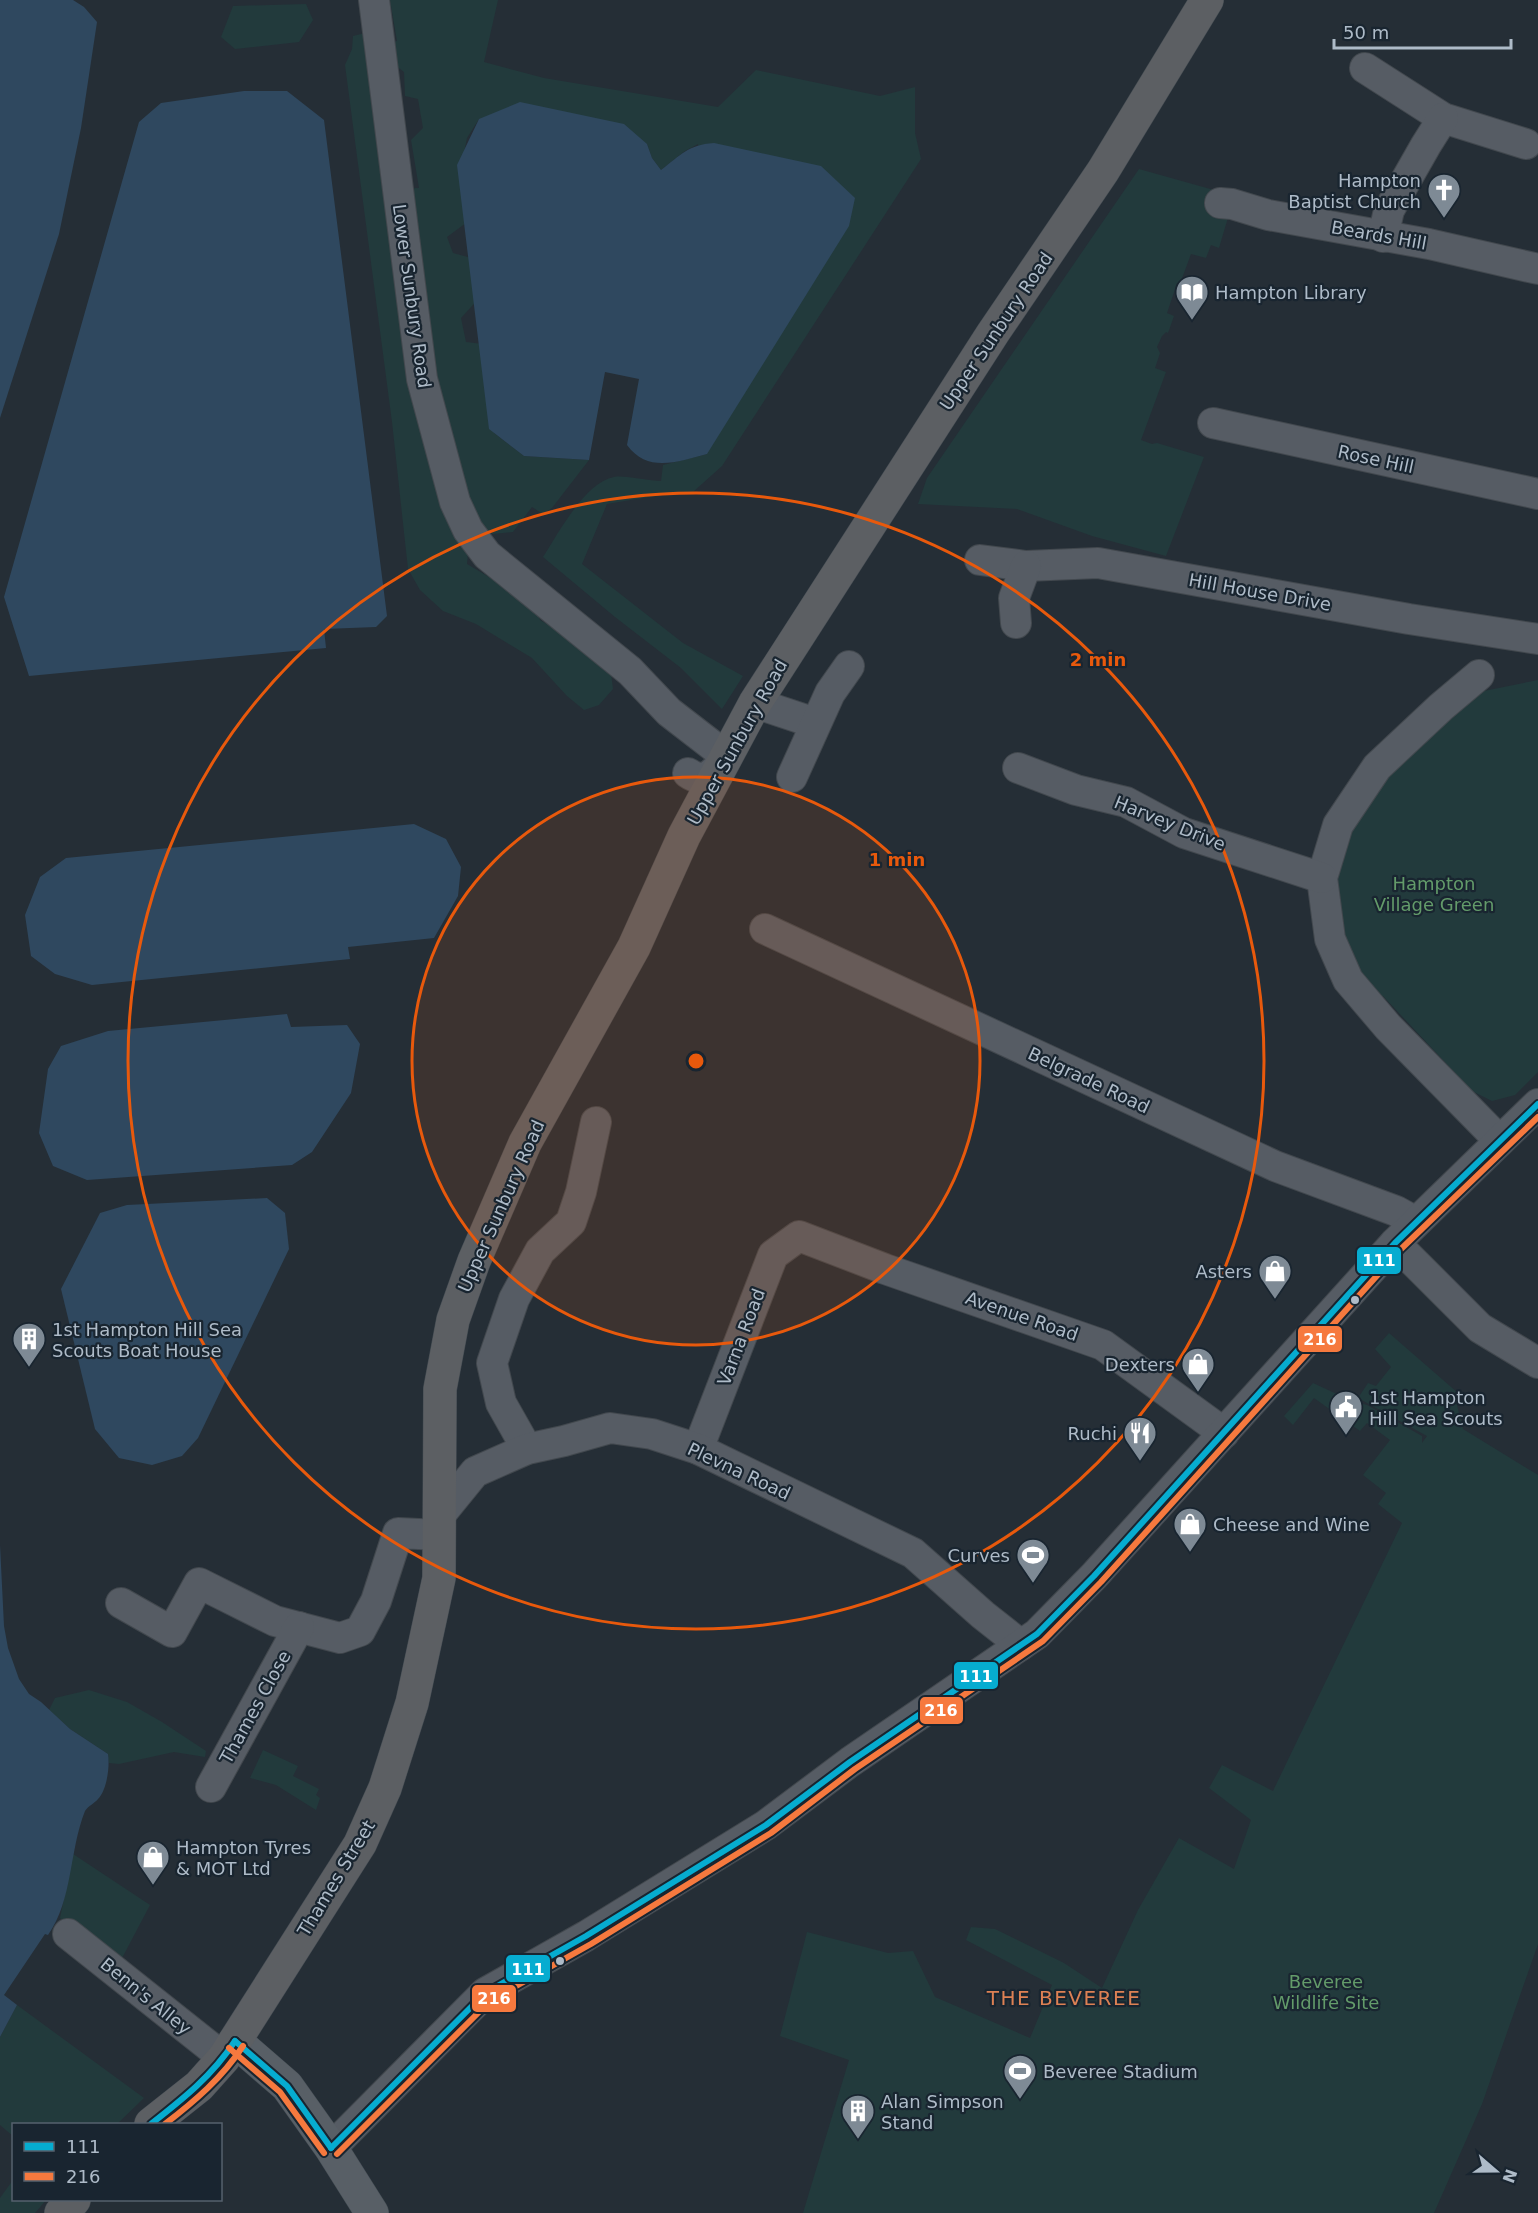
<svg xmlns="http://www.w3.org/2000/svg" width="1538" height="2213" font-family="'DejaVu Sans',sans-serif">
<rect width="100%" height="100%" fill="#252e36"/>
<g fill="#223a3c" fill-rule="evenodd">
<path d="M 390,0 L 498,0 L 484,62 L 544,78 L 718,107 L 756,70 L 880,96 L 915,87 L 915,133 L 921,159 L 722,466 L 693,492 L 661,495 L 607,504 L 582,564 L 683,643 L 743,676 L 722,709 L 681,668 L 615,617 L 543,557 C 558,534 585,482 614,477 C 625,475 648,481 661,481 L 663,465 L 707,454 L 698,144 L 685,151 L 661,170 L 652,158 L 647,144 L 479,119 L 467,138 L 462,162 L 470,220 L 447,237 L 453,253 L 475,259 L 481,296 L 461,318 L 466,342 L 483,344 L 489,372 L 494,433 L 524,456 L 589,460 L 552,508 L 543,514 L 532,507 L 513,532 L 493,534 L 479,529 L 469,542 L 467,564 L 533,603 L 540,620 L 588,648 L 611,673 L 613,689 L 599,705 L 584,710 L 567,696 L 532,658 L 476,624 L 443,611 L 420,590 L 408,569 L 392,422 L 345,65 L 352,49 L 353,36 L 369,32 L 388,43 L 397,41 ZM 395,65 L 404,72 L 405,96 L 418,99 L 423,128 L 411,140 L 419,188 L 385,189 Z"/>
<polygon points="306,4 313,20 299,42 235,49 221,37 233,6"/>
<polygon points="1139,169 1221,192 1232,204 1219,248 1211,245 1206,258 1191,254 1181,281 1202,289 1201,291 1177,283 1167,313 1174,316 1168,333 1166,332 1162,336 1157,347 1160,353 1155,368 1166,372 1141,440 1152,444 1157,443 1204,457 1166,556 1092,536 1017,509 918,504 927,478"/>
<polygon points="1538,680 1538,1072 1515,1095 1492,1101 1472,1091 1383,996 1375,1001 1336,937 1334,860 1376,779 1438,721 1484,691"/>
<polygon points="1389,1333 1458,1393 1455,1397 1463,1429 1538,1475 1538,1944 1482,2104 1434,2213 803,2213 849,2060 780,2036 807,1932 888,1953 913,1951 935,1997 1030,2038 1052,1985 966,1940 971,1927 995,1929 1064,1963 1102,1988 1138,1910 1179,1838 1234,1869 1251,1820 1209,1788 1222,1765 1273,1791 1402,1523 1378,1504 1386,1493 1363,1475 1390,1440 1367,1423 1360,1431 1314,1398 1293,1425 1284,1416 1313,1383 1352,1401 1367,1405 1422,1436 1422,1443 1427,1436 1358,1398 1368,1383 1376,1386 1391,1367 1375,1349"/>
<polygon points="89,1690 127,1702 162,1722 206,1751 205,1757 174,1752 119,1764 109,1763 108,1754 70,1729 49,1710 55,1698"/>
<polygon points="263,1750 298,1766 293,1776 319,1789 316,1795 320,1798 316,1810 276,1785 250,1778"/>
<polygon points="73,1854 150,1905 121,1960 60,1918"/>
<polygon points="17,2005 144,2098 117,2124 14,2124 13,2136 0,2125 0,2037"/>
<polygon points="13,2180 14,2200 46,2200 35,2213 0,2213 0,2198"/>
</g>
<g fill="#2f485f">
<polygon points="0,0 73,0 84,7 97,22 81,128 59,234 0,418"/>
<polygon points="244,91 287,91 324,120 387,616 376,627 324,629 326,648 29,676 4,597 139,122 161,103"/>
<path d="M 520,102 L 624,124 L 647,144 L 652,158 L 661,170 C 681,155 687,145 714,143 L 821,166 L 855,198 L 849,226 L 707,454 C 679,461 648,474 627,445 L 639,379 L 605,372 L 589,460 L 524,456 L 489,429 L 457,165 L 479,119 Z"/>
<polygon points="414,824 446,839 461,867 458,896 434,938 348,947 350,959 92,985 55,974 31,956 25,915 40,877 66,858"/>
<polygon points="287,1014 291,1027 347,1025 360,1044 351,1093 312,1152 292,1165 87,1180 53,1166 39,1133 48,1069 61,1046 108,1031"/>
<polygon points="267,1198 285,1213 289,1249 198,1438 182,1456 152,1465 119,1458 95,1429 61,1289 100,1213 127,1205"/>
<path d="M 0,1545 L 4,1626 L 8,1648 L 19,1679 L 29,1694 L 41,1702 L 70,1729 L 108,1754 C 110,1766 107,1790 98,1799 C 95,1803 88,1806 85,1811 C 69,1851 73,1900 48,1935 L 45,1934 L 4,1995 L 17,2005 L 0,2037 Z"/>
</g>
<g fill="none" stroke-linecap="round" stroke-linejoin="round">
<g stroke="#42484e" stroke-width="32">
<g id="minor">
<path d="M 374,0 L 422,379 L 455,502 L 468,530 L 487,555 L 630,671 L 669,712 L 726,756 C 717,770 706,786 688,773"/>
<polyline points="1365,68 1443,118 1526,144"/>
<polyline points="1220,203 1232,204 1268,215 1429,244 1538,269"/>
<polyline points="1383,237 1389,210 1426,145 1443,118"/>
<polyline points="1213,423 1538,494"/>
<polyline points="980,560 1026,566 1098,563 1409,619 1538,639"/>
<polyline points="1016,623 1014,598 1026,566"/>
<polyline points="1479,675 1441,707 1377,767 1338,825 1322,878 1330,939 1348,980 1388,1027 1499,1140"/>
<polyline points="755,703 815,723"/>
<polyline points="1018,768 1076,790 1126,802 1184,833 1322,878"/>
<polyline points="792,777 830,693 849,666"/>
<polyline points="765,929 1275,1166 1396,1211 1416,1222"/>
<polyline points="1395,1243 1480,1328 1538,1363"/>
<polyline points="527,1449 501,1403 492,1363 514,1299 540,1251 571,1222 581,1192 596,1122"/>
<polyline points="698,1449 773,1255 799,1236 885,1269 1103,1345 1224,1433"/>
<polyline points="440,1515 475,1472 527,1449 564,1441 610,1428 652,1434 698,1449 913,1553 983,1615 1021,1645"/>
<polyline points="121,1603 172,1632 199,1583 275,1621 340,1638 360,1631 376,1601 398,1533 440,1535"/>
<polyline points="211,1787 299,1627"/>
<polyline points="68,1934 224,2058"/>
<polyline points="331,2148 485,1993 586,1936 766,1825 850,1762 1037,1634 1094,1576 1395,1243 1538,1104"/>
</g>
</g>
<g stroke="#424b52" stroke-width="34">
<polyline id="major" points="235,2041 287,2086 331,2148 372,2213"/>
</g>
<g stroke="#424a51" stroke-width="34">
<g id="highway">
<polyline points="151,2124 199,2086 224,2058 360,1844 385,1788 412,1703 439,1578 440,1389 453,1320 474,1261 525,1143 634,947 684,836 755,703 993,333 1103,171 1207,0"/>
<polyline points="61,2213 74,2200"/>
</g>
</g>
<use href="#minor" stroke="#565c64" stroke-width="30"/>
<use href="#major" stroke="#585f66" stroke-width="33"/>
<use href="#highway" stroke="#5c5f63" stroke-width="33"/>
<g stroke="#192530" stroke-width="10">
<g id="bus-1">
<polyline points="235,2041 287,2086 331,2148"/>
<path d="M 151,2124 C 184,2098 212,2076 235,2041"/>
<polyline points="331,2148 485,1993 586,1936 766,1825 850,1762 1037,1634 1094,1576 1395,1243 1538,1104"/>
</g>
</g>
<g stroke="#192530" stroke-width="10">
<g id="bus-2">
<polyline points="229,2048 280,2092 324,2153"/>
<path d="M 165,2124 C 195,2101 222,2078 243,2046"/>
<polyline points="337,2154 491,2000 591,1944 771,1833 855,1769 1043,1641 1101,1582 1401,1249 1538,1117"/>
</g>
</g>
<use href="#bus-1" stroke="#06acd0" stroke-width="6"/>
<use href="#bus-2" stroke="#f6793e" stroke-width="6"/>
</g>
<circle cx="696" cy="1061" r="284" fill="#e8590c" fill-opacity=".12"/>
<g fill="none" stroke="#e8590c" stroke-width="3">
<circle cx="696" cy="1061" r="284"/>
<circle cx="696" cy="1061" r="568"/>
</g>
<defs>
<g id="church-pin" transform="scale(1.725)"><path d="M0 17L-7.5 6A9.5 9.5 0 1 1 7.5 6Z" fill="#7e8a95" stroke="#192530"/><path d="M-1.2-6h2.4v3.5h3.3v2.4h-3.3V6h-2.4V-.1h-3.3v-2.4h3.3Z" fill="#fff"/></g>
<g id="library-pin" transform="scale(1.725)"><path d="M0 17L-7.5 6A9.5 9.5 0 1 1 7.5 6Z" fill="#7e8a95" stroke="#192530"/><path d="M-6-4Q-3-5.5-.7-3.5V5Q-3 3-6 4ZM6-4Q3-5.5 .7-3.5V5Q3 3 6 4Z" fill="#fff"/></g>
<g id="shop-pin" transform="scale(1.725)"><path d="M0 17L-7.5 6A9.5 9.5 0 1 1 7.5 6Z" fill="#7e8a95" stroke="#192530"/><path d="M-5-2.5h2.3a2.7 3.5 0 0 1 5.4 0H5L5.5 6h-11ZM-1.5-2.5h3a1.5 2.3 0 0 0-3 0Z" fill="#fff"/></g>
<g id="building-pin" transform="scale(1.725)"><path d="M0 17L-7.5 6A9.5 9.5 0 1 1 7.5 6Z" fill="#7e8a95" stroke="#192530"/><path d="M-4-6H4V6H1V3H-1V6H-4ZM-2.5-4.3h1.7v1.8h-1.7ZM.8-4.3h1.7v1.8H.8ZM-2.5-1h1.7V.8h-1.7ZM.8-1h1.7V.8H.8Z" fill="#fff"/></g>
<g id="civic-pin" transform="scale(1.725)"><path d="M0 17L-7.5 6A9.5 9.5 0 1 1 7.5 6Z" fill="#7e8a95" stroke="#192530"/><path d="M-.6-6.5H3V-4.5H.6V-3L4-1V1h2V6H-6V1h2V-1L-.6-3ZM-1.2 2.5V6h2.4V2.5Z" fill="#fff"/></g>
<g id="restaurant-pin" transform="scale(1.725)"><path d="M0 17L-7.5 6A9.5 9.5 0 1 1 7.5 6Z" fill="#7e8a95" stroke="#192530"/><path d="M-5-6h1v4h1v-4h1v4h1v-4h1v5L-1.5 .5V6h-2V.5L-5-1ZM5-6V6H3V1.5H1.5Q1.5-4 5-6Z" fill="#fff"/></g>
<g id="stadium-pin" transform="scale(1.725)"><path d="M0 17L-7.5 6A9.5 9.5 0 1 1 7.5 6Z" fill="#7e8a95" stroke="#192530"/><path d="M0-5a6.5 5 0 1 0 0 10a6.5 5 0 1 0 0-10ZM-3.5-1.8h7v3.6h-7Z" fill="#fff"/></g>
</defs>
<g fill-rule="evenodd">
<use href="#church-pin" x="1444" y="190"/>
<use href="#library-pin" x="1192" y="292"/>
<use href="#shop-pin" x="1275" y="1271"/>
<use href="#building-pin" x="29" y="1339"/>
<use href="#shop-pin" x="1198" y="1364"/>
<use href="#civic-pin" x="1346" y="1407"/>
<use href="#restaurant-pin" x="1140" y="1433"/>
<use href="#shop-pin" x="1190" y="1524"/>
<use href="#stadium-pin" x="1033" y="1555"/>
<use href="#shop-pin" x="153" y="1857"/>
<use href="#stadium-pin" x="1020" y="2071"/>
<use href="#building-pin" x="858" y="2111"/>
</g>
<g fill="#aebbc8" stroke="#192530" stroke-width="2">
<circle cx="1355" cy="1300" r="5"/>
<circle cx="560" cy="1961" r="5"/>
</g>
<g text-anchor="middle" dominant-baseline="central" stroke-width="4.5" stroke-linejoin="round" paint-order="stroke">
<g font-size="18" fill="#aebbc8" stroke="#192530" text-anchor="start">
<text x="1421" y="180" text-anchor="end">Hampton<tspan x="1421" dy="21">Baptist Church</tspan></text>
<text x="1215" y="292">Hampton Library</text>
<text x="1252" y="1271" text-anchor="end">Asters</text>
<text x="52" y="1329">1st Hampton Hill Sea<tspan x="52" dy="21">Scouts Boat House</tspan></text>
<text x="1175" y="1364" text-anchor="end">Dexters</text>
<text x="1369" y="1397">1st Hampton<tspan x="1369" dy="21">Hill Sea Scouts</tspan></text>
<text x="1117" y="1433" text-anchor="end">Ruchi</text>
<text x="1213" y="1524">Cheese and Wine</text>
<text x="1010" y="1555" text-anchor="end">Curves</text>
<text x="176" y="1847">Hampton Tyres<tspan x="176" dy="21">&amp; MOT Ltd</tspan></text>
<text x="1043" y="2071">Beveree Stadium</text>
<text x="881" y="2101">Alan Simpson<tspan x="881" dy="21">Stand</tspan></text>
</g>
<g font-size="18" fill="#aebbc8" stroke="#192530">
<text transform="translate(1379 235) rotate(10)">Beards Hill</text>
<text transform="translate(412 296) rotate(82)">Lower Sunbury Road</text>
<text transform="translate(996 331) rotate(-56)">Upper Sunbury Road</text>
<text transform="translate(1376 459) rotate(12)">Rose Hill</text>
<text transform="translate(1260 592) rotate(10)">Hill House Drive</text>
<text transform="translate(737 742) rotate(-61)">Upper Sunbury Road</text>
<text transform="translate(1170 823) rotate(22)">Harvey Drive</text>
<text transform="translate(1089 1080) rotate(25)">Belgrade Road</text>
<text transform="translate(501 1206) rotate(-66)">Upper Sunbury Road</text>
<text transform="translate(1022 1316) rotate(19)">Avenue Road</text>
<text transform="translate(741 1337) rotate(-69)">Varna Road</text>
<text transform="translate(739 1471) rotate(25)">Plevna Road</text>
<text transform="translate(255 1707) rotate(-61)">Thames Close</text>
<text transform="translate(336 1878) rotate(-59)">Thames Street</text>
<text transform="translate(146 1996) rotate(39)">Benn's Alley</text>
</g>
<g font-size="18" fill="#639b6a" stroke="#192530">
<text x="1434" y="883">Hampton<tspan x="1434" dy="21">Village Green</tspan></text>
<text x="1326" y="1981">Beveree<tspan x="1326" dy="21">Wildlife Site</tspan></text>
</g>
<g font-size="20" letter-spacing="1.5" fill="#dd8154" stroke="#192530">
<text x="1064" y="1998">THE BEVEREE</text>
</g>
</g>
<circle cx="696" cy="1061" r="9" fill="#e8590c" stroke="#192530" stroke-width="3"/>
<g font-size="18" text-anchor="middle" font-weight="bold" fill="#e8590c" stroke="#192530" stroke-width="4.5" stroke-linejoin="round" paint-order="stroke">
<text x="1098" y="666">2 min</text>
<text x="897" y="866">1 min</text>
</g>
<g stroke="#192530" stroke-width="2">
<rect x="1356" y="1246" width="46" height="29" rx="6" fill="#06acd0"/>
<rect x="1297" y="1325" width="46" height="28" rx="6" fill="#f6793e"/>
<rect x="953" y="1661" width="46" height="29" rx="6" fill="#06acd0"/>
<rect x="919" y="1696" width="45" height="29" rx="6" fill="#f6793e"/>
<rect x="505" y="1954" width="46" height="29" rx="6" fill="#06acd0"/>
<rect x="471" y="1984" width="46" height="29" rx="6" fill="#f6793e"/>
</g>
<g font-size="16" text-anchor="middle" font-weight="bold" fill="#fff">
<text x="1379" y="1266">111</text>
<text x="1320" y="1345">216</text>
<text x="976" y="1682">111</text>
<text x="941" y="1716">216</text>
<text x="528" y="1975">111</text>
<text x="494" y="2004">216</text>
</g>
<rect x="12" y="2123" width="210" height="78" fill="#192530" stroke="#55616d" stroke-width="1.5"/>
<rect x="24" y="2142" width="30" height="9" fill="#06acd0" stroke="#55616d" stroke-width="1.5"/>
<text x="66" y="2153" font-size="18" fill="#aebbc8">111</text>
<rect x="24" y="2172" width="30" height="9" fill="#f6793e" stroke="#55616d" stroke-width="1.5"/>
<text x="66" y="2183" font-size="18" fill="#aebbc8">216</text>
<g transform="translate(1496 2171) rotate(110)" stroke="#192530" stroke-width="4.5" paint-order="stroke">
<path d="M0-4.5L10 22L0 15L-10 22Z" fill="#aebbc8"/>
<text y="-9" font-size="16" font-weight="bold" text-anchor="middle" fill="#aebbc8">N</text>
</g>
<path d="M1334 39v9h177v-9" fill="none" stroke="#aebbc8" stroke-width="3"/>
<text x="1343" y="39" font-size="18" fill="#aebbc8" stroke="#192530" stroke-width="4.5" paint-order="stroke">50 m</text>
</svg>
